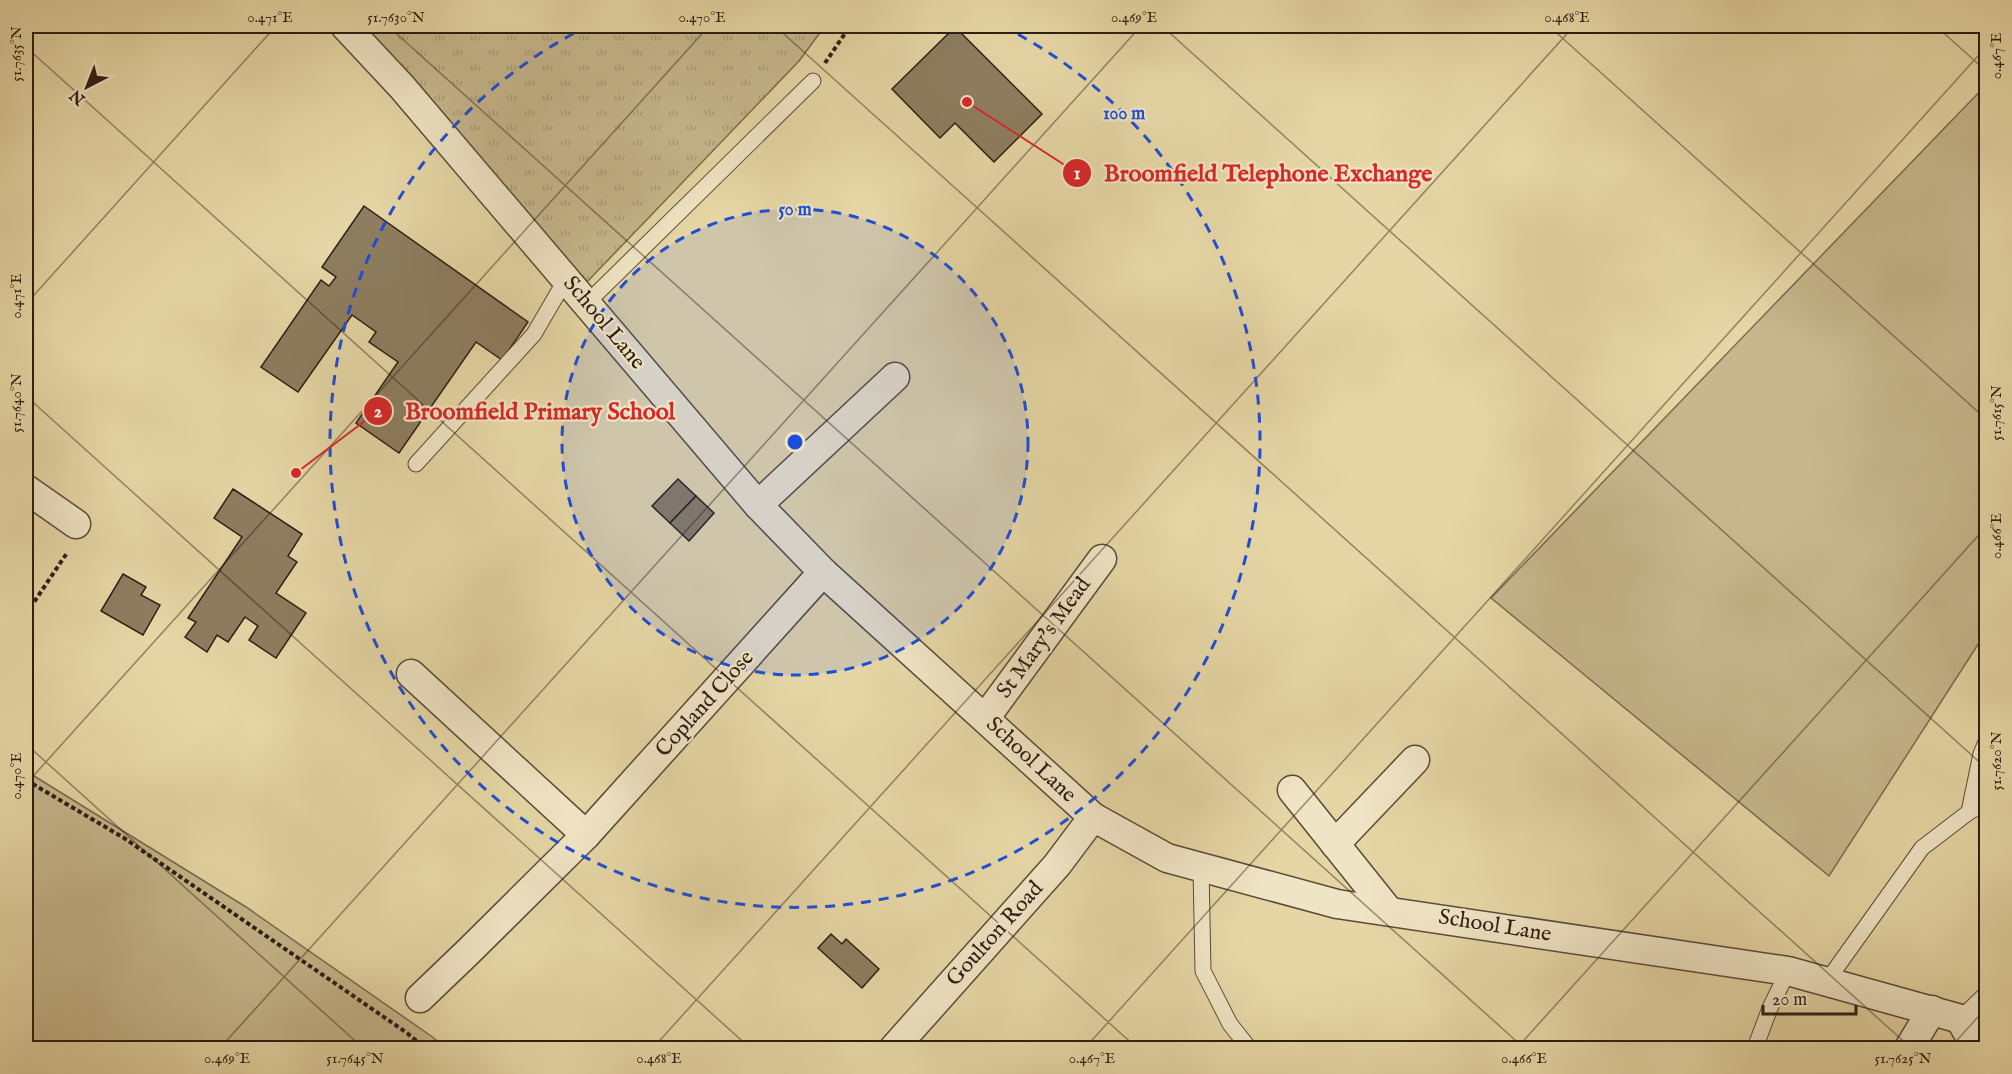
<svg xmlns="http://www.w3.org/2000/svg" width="2012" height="1074" font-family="'IM FELL English',serif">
<defs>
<pattern id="park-tufts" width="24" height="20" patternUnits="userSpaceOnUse" patternTransform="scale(1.5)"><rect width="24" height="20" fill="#c6b78c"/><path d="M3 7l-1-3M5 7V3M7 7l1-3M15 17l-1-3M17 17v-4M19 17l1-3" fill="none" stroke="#aa9d78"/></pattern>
</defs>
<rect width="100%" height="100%" fill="#e6d6a5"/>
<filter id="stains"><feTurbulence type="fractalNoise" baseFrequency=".00333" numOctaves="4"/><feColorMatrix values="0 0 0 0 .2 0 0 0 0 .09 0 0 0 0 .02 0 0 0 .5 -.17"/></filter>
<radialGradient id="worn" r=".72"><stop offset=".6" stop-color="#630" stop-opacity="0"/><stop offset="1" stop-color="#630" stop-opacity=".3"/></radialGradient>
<g fill="#c6b78c" stroke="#796a50" stroke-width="1.5">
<polygon points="1986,85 1986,632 1829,876 1491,598"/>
<polygon points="26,771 246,907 431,1036 446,1048 26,1048"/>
</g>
<polygon fill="url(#park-tufts)" stroke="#796a50" stroke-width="1.5" points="356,26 825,26 799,61 586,283"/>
<g fill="#8d7d5f" stroke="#2c1d13" stroke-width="1.5">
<polygon points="955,27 1042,114 994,162 955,123 940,138 892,89"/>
<polygon points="364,206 528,322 502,360 476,342 399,453 356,423 398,362 369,342 376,332 352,315 298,392 261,367 321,280 329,286 336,277 322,267"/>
<polygon points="678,479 696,496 670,523 652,506"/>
<polygon points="233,489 302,534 288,556 297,562 276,593 306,613 276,658 249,640 258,626 245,617 228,642 217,635 207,652 185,637 196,622 188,618 242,537 214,518"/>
<polygon points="696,496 714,513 689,541 670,523"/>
<polygon points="123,574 146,587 141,595 160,605 143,635 101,611"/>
<polygon points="831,934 842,944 846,939 879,969 862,988 818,948"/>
</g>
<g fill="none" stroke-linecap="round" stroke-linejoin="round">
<g stroke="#5a4b38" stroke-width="17">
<g id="lane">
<polyline points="587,303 813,81"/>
<polyline points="416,464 534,334 566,279"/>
<polyline points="1969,812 1981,754 1986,742"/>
<polyline points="1201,868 1203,971 1230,1024 1249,1048"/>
<polyline points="1827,981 1922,848 1969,812 1986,803"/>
<polyline points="1960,1019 1986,994"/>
<polyline points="1755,1048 1770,1008 1788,971"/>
</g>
</g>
<g stroke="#5a4b38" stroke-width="31">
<g id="street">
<polyline points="345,26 402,87 758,505 823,572 1093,817 1167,858 1337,904 1788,971 1986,1026"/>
<polyline points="26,489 76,524"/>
<polyline points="758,505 895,377"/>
<polyline points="411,674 586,835"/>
<polyline points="986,717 1102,559"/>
<polyline points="1292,790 1388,910"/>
<polyline points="1335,844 1415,760"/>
<polyline points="420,998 469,951 586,835 823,572"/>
<polyline points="1960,1019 1974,1044 1979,1048"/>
<polyline points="894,1048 1057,865 1093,817"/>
<polyline points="1909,1048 1932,1010"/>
</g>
</g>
<g stroke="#2c1d13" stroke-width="4" stroke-dasharray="4.5 3" stroke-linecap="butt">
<polyline points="825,63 850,26"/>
<polyline points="26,614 67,553"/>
<polyline points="26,780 124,838 407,1033 425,1048"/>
</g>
<use href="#lane" stroke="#efe4c4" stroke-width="15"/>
<use href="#street" stroke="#efe4c4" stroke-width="28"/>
</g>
<path fill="none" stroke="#2c1d13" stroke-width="1.5" stroke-opacity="0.45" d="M 388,26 L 1524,1048M 775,26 L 1911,1048M 1162,26 L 1986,768M 1549,26 L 1986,419M 1936,26 L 1986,71M 26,47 L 1137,1048M 26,304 L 276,26M 26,396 L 750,1048M 26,744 L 363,1048M 26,784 L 709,26M 220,1048 L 1141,26M 653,1048 L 1574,26M 1085,1048 L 1986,47M 1517,1048 L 1986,527M 1950,1048 L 1986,1008"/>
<circle cx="795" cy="442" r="233" fill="#1d4ed8" fill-opacity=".12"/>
<g fill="none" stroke="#1d4ed8" stroke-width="3" stroke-dasharray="10 8">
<circle cx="795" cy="442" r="233"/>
<path d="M1002 26A465 465 0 1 1 588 26"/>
</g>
<g text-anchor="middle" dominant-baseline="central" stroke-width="4.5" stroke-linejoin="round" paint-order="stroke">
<g font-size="22" fill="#2c1d13" stroke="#efe4c4">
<text transform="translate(604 323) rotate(50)">School Lane</text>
<text transform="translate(1044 638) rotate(-54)">St Mary's Mead</text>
<text transform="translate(705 704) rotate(-48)">Copland Close</text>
<text transform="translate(1031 760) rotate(43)">School Lane</text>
<text transform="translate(1495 926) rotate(9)">School Lane</text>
<text transform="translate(995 934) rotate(-48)">Goulton Road</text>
</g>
</g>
<circle cx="795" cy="442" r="9" fill="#1d4ed8" stroke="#efe4c4" stroke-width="3"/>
<g font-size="18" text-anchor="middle" font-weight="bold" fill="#1d4ed8" stroke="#efe4c4" stroke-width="4.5" stroke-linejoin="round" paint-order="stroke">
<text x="1124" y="119">100 m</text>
<text x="795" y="215">50 m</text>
</g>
<path fill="none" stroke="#d62828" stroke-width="2" d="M967 102L1077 173M296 473L378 411"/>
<g fill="#d62828" stroke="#efe4c4" stroke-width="2">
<circle cx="967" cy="102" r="6"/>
<circle cx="296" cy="473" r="6"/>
<circle cx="1077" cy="173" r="15"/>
<circle cx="378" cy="411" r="15"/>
</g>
<g font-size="18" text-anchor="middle" font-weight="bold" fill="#fff">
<text x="1077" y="179">1</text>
<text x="378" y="417">2</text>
</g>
<g font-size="24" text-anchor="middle" font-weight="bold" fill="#d62828" stroke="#efe4c4" stroke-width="4.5" stroke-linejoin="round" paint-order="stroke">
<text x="1268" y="181">Broomfield Telephone Exchange</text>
<text x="540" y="419">Broomfield Primary School</text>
</g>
<rect width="2012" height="1074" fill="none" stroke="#e6d6a5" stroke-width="66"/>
<g transform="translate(87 87) rotate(222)" stroke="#efe4c4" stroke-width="4.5" paint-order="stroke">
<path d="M0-4.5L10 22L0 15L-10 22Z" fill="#2c1d13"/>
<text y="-9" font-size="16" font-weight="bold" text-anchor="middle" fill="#2c1d13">N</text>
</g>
<path d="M1763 1005v9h93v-9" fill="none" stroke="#2c1d13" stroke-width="3"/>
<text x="1772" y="1005" font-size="18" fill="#2c1d13" stroke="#efe4c4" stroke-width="4.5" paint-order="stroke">20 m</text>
<rect x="33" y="33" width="1946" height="1008" fill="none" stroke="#2c1d13" stroke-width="2"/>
<g font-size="15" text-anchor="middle" fill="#2c1d13">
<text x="270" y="22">0.471°E</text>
<text x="396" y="22">51.7630°N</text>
<text x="702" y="22">0.470°E</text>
<text x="1134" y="22">0.469°E</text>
<text x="1567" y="22">0.468°E</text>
<text transform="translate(16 54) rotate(-90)" y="5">51.7635°N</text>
<text transform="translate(1996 56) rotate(-90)" y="5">0.467°E</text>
<text transform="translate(16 296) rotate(-90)" y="5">0.471°E</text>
<text transform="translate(16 403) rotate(-90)" y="5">51.7640°N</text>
<text transform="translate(1996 413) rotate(-90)" y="5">51.7615°N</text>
<text transform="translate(1996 536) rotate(-90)" y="5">0.466°E</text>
<text transform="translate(1996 761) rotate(-90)" y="5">51.7620°N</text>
<text transform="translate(16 776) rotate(-90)" y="5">0.470°E</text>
<text x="227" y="1063">0.469°E</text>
<text x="355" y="1063">51.7645°N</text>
<text x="659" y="1063">0.468°E</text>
<text x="1092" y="1063">0.467°E</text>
<text x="1524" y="1063">0.466°E</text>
<text x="1903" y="1063">51.7625°N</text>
</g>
<rect width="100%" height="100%" filter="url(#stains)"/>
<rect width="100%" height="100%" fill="url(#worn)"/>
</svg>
